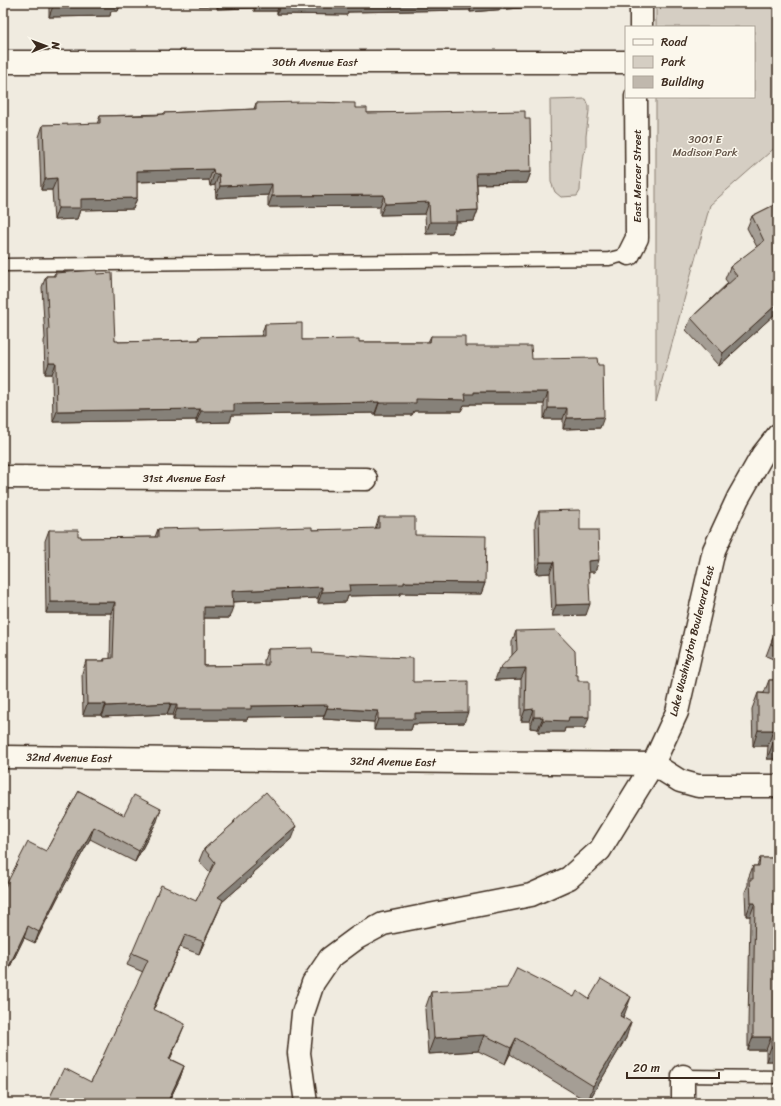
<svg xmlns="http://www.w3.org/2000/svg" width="781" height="1106" font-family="Sriracha,sans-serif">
<rect width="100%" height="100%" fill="#f0ebe0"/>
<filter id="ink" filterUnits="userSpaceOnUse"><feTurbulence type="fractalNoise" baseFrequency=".025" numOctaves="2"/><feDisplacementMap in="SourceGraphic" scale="8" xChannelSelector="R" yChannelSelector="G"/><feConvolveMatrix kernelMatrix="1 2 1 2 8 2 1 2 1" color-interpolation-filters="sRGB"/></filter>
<g filter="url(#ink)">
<g fill="#d5cec3" stroke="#887c70">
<polygon points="656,3 778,3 778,145 710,205 656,402 656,97 754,97 754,27 656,27"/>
<polygon points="586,99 589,106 589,111 586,136 586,149 583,154 581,170 580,191 577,196 561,197 555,192 551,182 550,100"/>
</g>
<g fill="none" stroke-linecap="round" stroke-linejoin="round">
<g stroke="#3b2a1e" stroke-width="15">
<g id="service">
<polyline points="3,265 609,259 629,254"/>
<polyline points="683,1076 778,1077"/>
</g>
</g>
<g stroke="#3b2a1e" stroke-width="25">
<g id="minor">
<polyline points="641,3 641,27"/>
<polyline points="3,62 626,62"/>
<polyline points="629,254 637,238 636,97"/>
<polyline points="3,477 366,479"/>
<polyline points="653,764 680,781 698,786 778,786"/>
<polyline points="683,1076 683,1103"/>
</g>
</g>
<g stroke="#3b2a1e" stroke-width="25">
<polyline id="tertiary" points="3,757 653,764"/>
</g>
<g stroke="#3b2a1e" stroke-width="25">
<polyline id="secondary" points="306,1103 299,1053 303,1013 313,983 330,958 357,938 383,924 531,895 569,878 600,850 653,764 677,712 714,550 738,498 763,454 778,435"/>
</g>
<use href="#service" stroke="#fbf7ec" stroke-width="12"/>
<use href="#minor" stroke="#fbf7ec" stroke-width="22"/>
<use href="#tertiary" stroke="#fbf7ec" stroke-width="22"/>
<use href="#secondary" stroke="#fbf7ec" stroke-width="22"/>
</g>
<g fill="#a59e95" stroke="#3b2a1e">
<polygon points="49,3 121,3 118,11 111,11 110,16 49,17"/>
<polygon points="199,3 572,3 571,4 470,12 470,10 348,12 347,15 277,14 277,11 254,11 254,8 217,9 217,6 199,6"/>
<polygon points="256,103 355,108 367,113 474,112 525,119 531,172 527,183 477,184 478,210 474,221 456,222 452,233 426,234 425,214 380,215 380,206 268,207 268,195 216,198 215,185 210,186 209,180 137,182 137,198 133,209 80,210 77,219 54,220 52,190 41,190 39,137 43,125 97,124 100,116 163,114 164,113 254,109"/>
<polygon points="778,203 778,311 719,366 686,330 691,318 728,283 725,279 730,267 757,247 747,228 752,216"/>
<polygon points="55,273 97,274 115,341 118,342 198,340 199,337 261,336 265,324 302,340 359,342 428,342 431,336 465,346 532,359 600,428 563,429 563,419 544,419 544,404 470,404 470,405 464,405 461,411 414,411 412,415 375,415 375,413 232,415 230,422 196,423 196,420 53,422 52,376 52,374 45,374 44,341 45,338 42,287 46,276 53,276"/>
<polygon points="539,511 595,572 589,572 586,615 552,616 550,573 536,574 535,522"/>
<polygon points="379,517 415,535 485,583 481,594 400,593 400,595 348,596 346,602 318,603 318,598 233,602 229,618 204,618 204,666 264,665 264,660 268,649 313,653 413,682 464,723 413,724 411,730 374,730 374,722 323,719 324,716 248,717 247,720 173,720 173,715 167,715 167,714 102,717 102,715 83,715 82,673 86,661 103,661 104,659 110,659 111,613 46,613 45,541 49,530 78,536 81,538 155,537 158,529 199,530 312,530 375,529"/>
<polygon points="778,624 778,661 766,656"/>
<polygon points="516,631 576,675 578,681 585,728 565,728 564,732 538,732 538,729 530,728 530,721 521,721 521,679 495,680 512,655 512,642"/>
<polygon points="769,680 778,680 778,759 767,759 768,746 753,746 752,709 758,693 764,693"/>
<polygon points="79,791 124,815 157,821 135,862 90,839 57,899 35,943 24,938 3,981 3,891 46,851"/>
<polygon points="234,821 291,839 253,872 252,876 222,902 218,912 199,954 180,947 154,1009 180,1036 170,1059 184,1066 180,1078 168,1103 47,1103 91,1082 143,972 127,965 132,953 196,901 210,873 199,861 204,849 233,824"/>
<polygon points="760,858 778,858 778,1061 766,1061 766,1050 748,1050 748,1025 750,916 746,916 745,892 748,885 748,879 753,866 757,866"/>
<polygon points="431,992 574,997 589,999 625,1013 623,1017 626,1038 588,1102 510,1054 505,1064 478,1051 428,1054 425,1009"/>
</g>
<g fill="#868179" stroke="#3b2a1e">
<polygon points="113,3 121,3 118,11 111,11 110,16 49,17 53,6"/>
<polygon points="200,3 218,3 217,6 199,6"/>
<polygon points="220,3 256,3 254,8 217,9"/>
<polygon points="258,3 279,3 277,11 254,11"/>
<polygon points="281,3 473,3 470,10 348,12 347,15 277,14"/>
<polygon points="473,3 572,3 571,4 470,12"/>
<polygon points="213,169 209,180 132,182 137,171"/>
<polygon points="531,172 527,183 472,184 476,173"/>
<polygon points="214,174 219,174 215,185 210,186"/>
<polygon points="57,178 52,190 41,190 45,179"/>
<polygon points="272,184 268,195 216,198 220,186"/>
<polygon points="384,195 380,206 268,207 272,196"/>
<polygon points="137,198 133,209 80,210 77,219 54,220 58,208 81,199"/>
<polygon points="429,202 425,214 380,215 385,204"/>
<polygon points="478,210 474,221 456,222 452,233 426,234 430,222 456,211"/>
<polygon points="778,303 778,311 719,366 723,353"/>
<polygon points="49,363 56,363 52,374 45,374"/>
<polygon points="474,392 548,392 544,404 470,404 470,405 464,405 461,411 414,411 412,415 375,415 379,403"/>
<polygon points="379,402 375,413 232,415 230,422 196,423 201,411 234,404"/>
<polygon points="548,408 567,408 563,419 544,419"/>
<polygon points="200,409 196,420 53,422 57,411"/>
<polygon points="604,417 600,428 563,429 567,418"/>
<polygon points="599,560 595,572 584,572 588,561"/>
<polygon points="540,562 554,562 550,573 536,574"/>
<polygon points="404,582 485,583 481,594 400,593 400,595 348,596 346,602 318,603 322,592 349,585"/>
<polygon points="322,587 318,598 228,602 232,591"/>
<polygon points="50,602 115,602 111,613 46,613"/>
<polygon points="590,604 586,615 552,616 556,605"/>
<polygon points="204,607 233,607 229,618 200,618"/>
<polygon points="526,668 521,679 495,680 499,669"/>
<polygon points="171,703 167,714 102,717 106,706"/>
<polygon points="87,704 106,704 102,715 83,715"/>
<polygon points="171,704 177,704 173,715 167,715"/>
<polygon points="328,705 324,716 248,717 247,720 173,720 177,709 251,706"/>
<polygon points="327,708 378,711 374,722 323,719"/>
<polygon points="534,709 530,721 521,721 525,710"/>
<polygon points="468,712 464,723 413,724 411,730 374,730 378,719 415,713"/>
<polygon points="534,717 543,717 538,729 530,728"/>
<polygon points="569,717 589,717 585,728 565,728 564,732 538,732 543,720"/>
<polygon points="758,730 773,730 768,746 753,746"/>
<polygon points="773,743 778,743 778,759 767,759"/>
<polygon points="161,809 157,821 135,862 139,851"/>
<polygon points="296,826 291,839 253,872 252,876 222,902 218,912 199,954 218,897 255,862"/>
<polygon points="94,827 90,839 57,899 35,943 39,932 61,888"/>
<polygon points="751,903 755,903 750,916 746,916"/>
<polygon points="28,926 24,938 3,981 3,979"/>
<polygon points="185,935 180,947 148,1021 153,1009"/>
<polygon points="631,997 625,1013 614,1032 620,1016"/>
<polygon points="631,1022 626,1038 588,1102 593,1086"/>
<polygon points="185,1024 180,1036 165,1071 169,1059"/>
<polygon points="484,1035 478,1051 428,1054 434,1038"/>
<polygon points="753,1037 771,1037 766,1050 748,1050"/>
<polygon points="516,1038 510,1054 505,1064 511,1048"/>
<polygon points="771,1047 778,1047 778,1061 766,1061"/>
<polygon points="184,1066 180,1078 168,1103 167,1103"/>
</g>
<g fill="#c0b8ad" stroke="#3b2a1e">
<polygon points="53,3 114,3 114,4 53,6"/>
<polygon points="304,102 355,103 355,108 367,108 367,113 474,111 474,112 525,111 525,119 530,119 531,172 476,173 478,210 456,211 456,222 430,222 429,202 385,204 384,195 272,196 272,184 220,186 219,174 214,174 213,169 137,171 137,198 81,199 81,208 58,208 57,178 45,179 43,125 100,123 100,116 155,115 164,114 164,113 256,109 256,103"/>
<polygon points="778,203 778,303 723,353 691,318 737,276 730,267 764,241 752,216"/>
<polygon points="97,270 97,274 112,273 115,341 118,341 118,342 199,340 199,337 265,336 265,324 302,323 302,340 359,339 359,342 430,342 431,336 465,336 465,346 531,346 532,359 597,358 598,365 603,365 604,417 567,418 567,408 548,408 548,392 474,392 474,394 465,394 466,400 416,399 416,403 379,403 379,402 234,404 234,411 201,411 200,409 57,411 56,365 56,363 49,363 48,330 49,330 46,276 55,276 55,273"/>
<polygon points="580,510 580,530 598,530 599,560 588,561 590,604 556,605 554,562 540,562 539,511"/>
<polygon points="379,517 415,517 415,535 486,536 485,583 404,582 404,584 349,585 350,591 322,592 322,587 232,591 233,607 204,607 204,666 268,665 268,649 312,648 313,653 378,657 413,658 413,682 468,681 468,712 415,713 415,719 378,719 378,711 327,708 328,705 251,706 251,709 177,709 177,704 171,704 171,703 106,706 106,704 87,704 86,661 105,661 104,659 113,658 115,602 50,602 49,530 78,530 78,536 81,536 81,538 158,537 158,529 199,528 199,530 312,527 312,530 379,528"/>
<polygon points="778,624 778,647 771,644"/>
<polygon points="555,630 575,651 576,675 578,675 578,681 589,681 589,717 569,717 568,721 543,720 543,717 534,717 534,709 525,710 526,668 499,669 517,650 516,631"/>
<polygon points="769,680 778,680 778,743 773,743 773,730 758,730 758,693 769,694"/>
<polygon points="79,791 124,815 134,795 161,809 139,851 94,827 61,888 39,932 28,926 3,979 3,891 28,842 46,851"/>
<polygon points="266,792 296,826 255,862 256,864 218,897 223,900 204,942 185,935 153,1009 185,1024 169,1059 184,1066 167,1103 47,1103 64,1068 91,1082 148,960 132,953 161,885 196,901 215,862 204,849 235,822 234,821"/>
<polygon points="760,858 778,858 778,1047 771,1047 771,1037 753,1037 753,1012 755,903 751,903 750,879 753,879 753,866 759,866"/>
<polygon points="517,968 574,997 577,991 589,999 601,979 631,997 620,1016 631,1022 593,1086 516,1038 511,1048 484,1035 434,1038 431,992 507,988"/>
</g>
</g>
<g text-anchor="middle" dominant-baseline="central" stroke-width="3" stroke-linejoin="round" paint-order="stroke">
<g font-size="11" fill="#3b2a1e" stroke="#fbf7ec">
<text x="315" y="62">30th Avenue East</text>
<text transform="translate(637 176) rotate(-90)">East Mercer Street</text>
<text x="184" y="478">31st Avenue East</text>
<text transform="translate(692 641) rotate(-76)">Lake Washington Boulevard East</text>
<text transform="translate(69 758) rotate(1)">32nd Avenue East</text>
<text transform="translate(393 762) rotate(1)">32nd Avenue East</text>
</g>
<g font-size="11" fill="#625347" stroke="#fbf7ec">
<text x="705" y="139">3001 E<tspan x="705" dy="13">Madison Park</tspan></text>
</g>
</g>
<rect width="781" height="1106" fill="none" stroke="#fbf7ec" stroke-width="16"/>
<rect x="8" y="8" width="765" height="1090" fill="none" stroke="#3b2a1e" stroke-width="1.5" filter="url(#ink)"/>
<rect x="625" y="26" width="130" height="72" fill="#fbf7ec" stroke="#aea59a"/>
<rect x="633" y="39" width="20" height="6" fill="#fbf7ec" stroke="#aea59a"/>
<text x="661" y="46" font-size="12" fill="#3b2a1e">Road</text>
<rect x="633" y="56" width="20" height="12" fill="#d5cec3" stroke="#aea59a"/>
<text x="661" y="66" font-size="12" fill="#3b2a1e">Park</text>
<rect x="633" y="76" width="20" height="12" fill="#c0b8ad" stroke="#aea59a"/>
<text x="661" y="86" font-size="12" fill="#3b2a1e">Building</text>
<g transform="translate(46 46) rotate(89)" stroke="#fbf7ec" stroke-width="3" paint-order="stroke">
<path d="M0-3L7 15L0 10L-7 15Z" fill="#3b2a1e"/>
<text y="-6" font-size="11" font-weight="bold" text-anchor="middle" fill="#3b2a1e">N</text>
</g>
<path d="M627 1072v6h92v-6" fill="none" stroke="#3b2a1e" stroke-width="2"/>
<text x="633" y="1072" font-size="12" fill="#3b2a1e" stroke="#fbf7ec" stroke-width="3" paint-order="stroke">20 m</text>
</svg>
